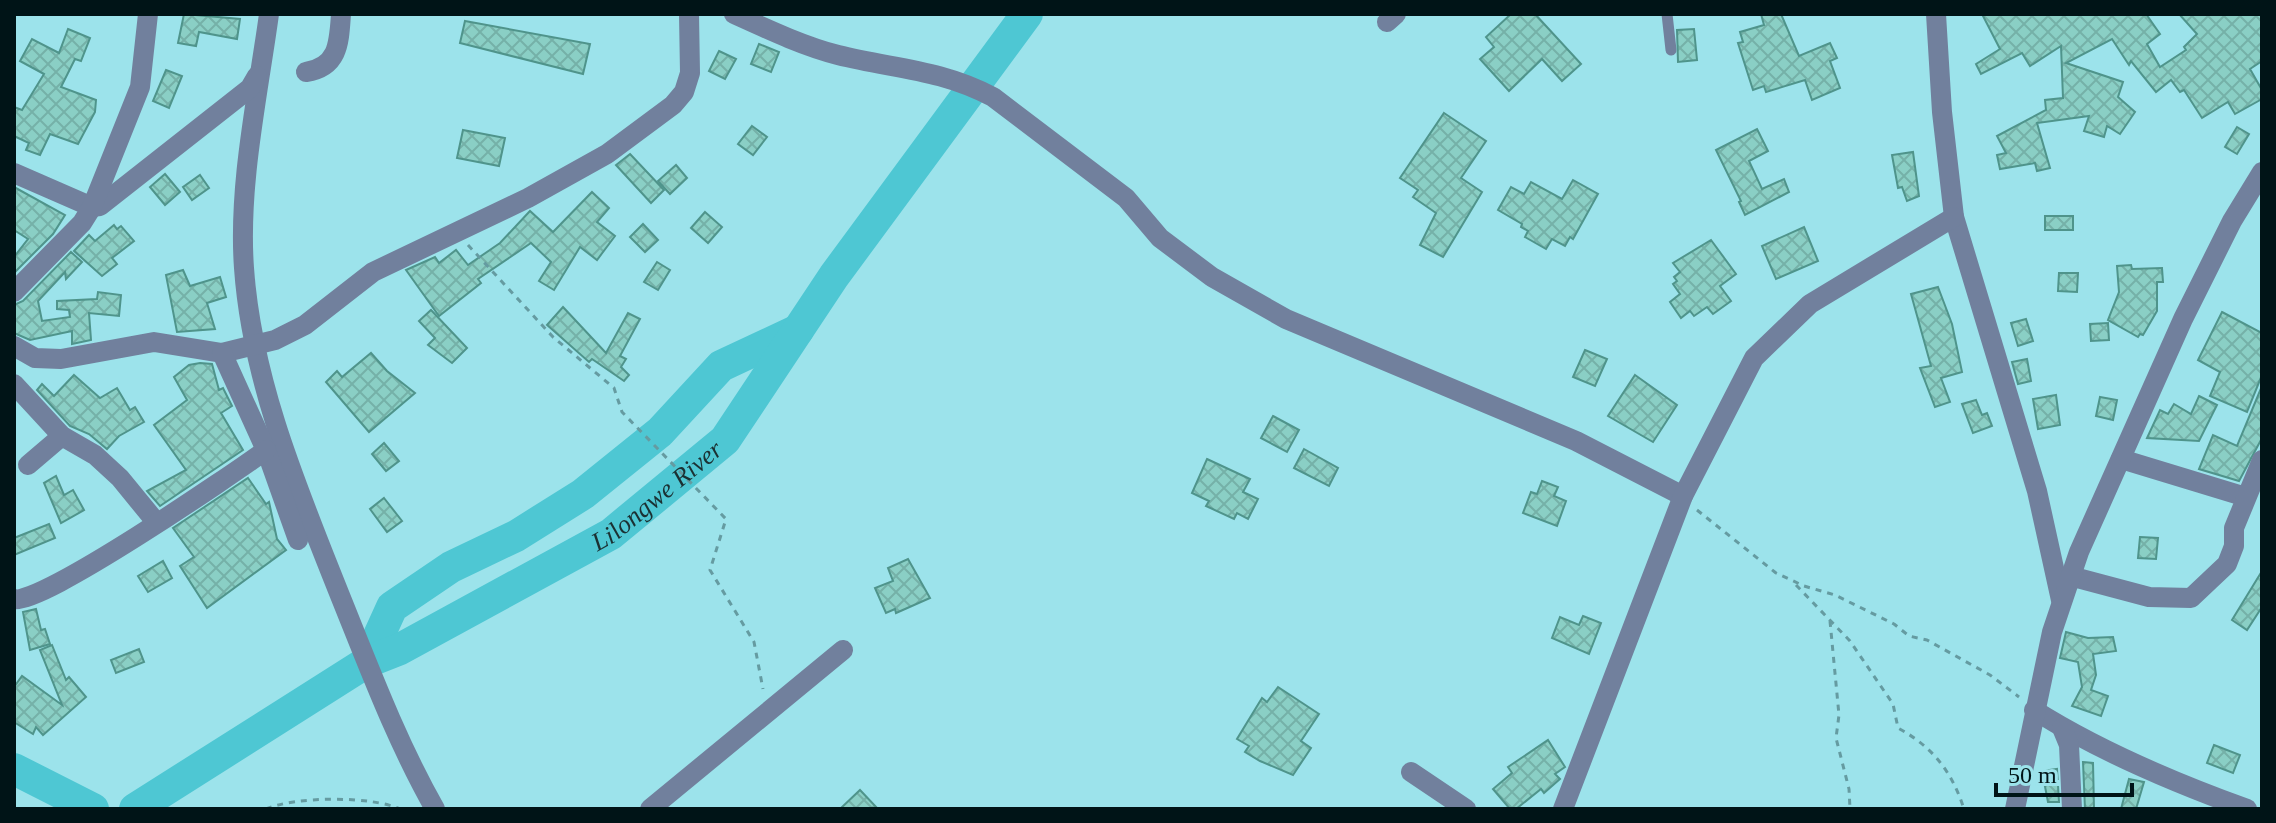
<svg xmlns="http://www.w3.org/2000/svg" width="2276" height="823" font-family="Georgia,serif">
<defs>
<pattern id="building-cross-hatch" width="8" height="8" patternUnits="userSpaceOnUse" patternTransform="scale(2)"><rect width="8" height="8" fill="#8acfc5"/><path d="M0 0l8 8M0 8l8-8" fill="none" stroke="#75b1a8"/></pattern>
</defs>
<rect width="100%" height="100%" fill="#9ce3eb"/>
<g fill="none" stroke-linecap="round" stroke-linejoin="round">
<g stroke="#4ec7d3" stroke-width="32">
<polyline points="367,662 392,607 451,567 516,536 583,494 660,432 721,366 798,330"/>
<polyline points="14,769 93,809"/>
<path id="s1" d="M 135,809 L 367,662 L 400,649 L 611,534 L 725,440 L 834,276 L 1027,14"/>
</g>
</g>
<g fill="url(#building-cross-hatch)" stroke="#4f948b" stroke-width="2">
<polygon points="184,14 240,19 237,39 199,32 196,46 178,43"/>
<polygon points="1511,14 1535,14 1581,64 1562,81 1542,59 1509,91 1480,59 1494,47 1486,37"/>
<polygon points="1761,14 1781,14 1799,56 1830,43 1837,58 1830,61 1840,88 1812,100 1805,80 1766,92 1764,86 1753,90 1738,43 1743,42 1740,32 1764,25"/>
<polygon points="1982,14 2146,14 2160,34 2147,44 2160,67 2186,50 2184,47 2197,34 2179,14 2262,14 2262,61 2250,69 2262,90 2262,99 2235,114 2228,102 2202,118 2184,90 2180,92 2171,80 2156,92 2131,61 2129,65 2112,39 2066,63 2123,82 2118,97 2135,112 2120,134 2107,126 2104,137 2084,131 2089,116 2037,123 2050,168 2037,171 2035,163 2000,169 1997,155 2006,153 1997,136 2046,110 2045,100 2063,98 2061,46 2030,66 2022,53 1981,74 1976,64 2000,49"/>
<polygon points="465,21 590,44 583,74 460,43"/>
<polygon points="68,29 90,38 81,61 75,59 61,87 96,100 95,112 78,144 50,134 40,155 26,150 29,143 14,136 14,107 22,110 44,74 20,61 32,39 59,53"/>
<polygon points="1694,29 1697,60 1678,62 1677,30"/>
<polygon points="759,44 779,52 771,72 751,64"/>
<polygon points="719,51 736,59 725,79 709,71"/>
<polygon points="166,70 182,76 169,108 153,101"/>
<polygon points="1444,113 1486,141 1461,178 1482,192 1443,257 1420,245 1436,213 1413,197 1418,190 1400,178"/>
<polygon points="752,126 767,137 753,155 738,144"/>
<polygon points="2237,127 2249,134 2237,154 2225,147"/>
<polygon points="1757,129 1768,151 1749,161 1762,189 1784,179 1789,192 1745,215 1739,202 1741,201 1716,150"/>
<polygon points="463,130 505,138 499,166 457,158"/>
<polygon points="1913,152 1919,196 1907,201 1902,187 1898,188 1892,155"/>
<polygon points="630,154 664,190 651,203 616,165"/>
<polygon points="676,165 687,178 670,194 658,181"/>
<polygon points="165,174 180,192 165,205 150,187"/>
<polygon points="200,175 209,188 192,200 183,187"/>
<polygon points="1573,180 1598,194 1573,239 1570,237 1565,246 1552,239 1546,249 1525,237 1528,231 1521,227 1522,224 1498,210 1511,187 1524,194 1531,182 1562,199"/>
<polygon points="14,187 65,215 53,234 14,273 14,257 28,239 14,230"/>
<polygon points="592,192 609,208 597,222 615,236 597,260 580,247 554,290 539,281 551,262 531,243 478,279 481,283 439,316 406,270 435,257 439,263 456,250 468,265 500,243 530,211 553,232"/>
<polygon points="705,212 722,227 708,243 691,228"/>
<rect x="2045" y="216" width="28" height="14"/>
<polygon points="643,224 658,240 645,252 630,237"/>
<polygon points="114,225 117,229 121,226 134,241 112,258 117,264 102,276 74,251 89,235 95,241"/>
<polygon points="1804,227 1818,261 1776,279 1762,246"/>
<polygon points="1711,240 1736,274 1720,286 1731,301 1713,314 1707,307 1694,316 1690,311 1681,318 1670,302 1680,294 1673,284 1677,281 1674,277 1680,272 1673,263"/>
<polygon points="71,252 82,262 66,279 65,272 38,301 42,321 70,317 69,310 57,309 57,301 97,299 98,292 121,295 119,316 89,313 91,340 72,344 72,331 30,340 14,333 14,305 23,301"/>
<polygon points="657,262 670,270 658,290 644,282"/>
<polygon points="2131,265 2132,269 2162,268 2163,282 2157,282 2157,311 2143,335 2140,334 2138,337 2108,320 2119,292 2117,266"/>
<polygon points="183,270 190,286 220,277 226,297 207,303 215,329 177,332 166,275"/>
<polygon points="2059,273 2078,273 2077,292 2058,291"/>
<polygon points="1938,287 1952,324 1962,372 1941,378 1950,402 1935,407 1920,368 1931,366 1911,294"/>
<polygon points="563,307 606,353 628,313 640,319 620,356 626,359 621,367 629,375 624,381 592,359 589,362 547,325"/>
<polygon points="431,310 467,348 452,363 428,345 435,338 419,321"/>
<polygon points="2222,312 2262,333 2262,375 2247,412 2210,396 2220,372 2198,360"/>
<polygon points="2026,319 2033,341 2018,346 2011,323"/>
<polygon points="2108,323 2109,340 2091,341 2090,324"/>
<polygon points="1585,350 1607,359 1595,386 1573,377"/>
<polygon points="371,353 387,371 415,393 369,432 326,382 337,371 342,377"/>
<polygon points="2027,359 2031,381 2018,384 2012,362"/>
<polygon points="200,363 212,364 219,390 223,388 232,406 221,413 243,450 160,506 147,491 186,470 154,425 187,400 174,377 189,365"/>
<polygon points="74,375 100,398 117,388 130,410 135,407 144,422 119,436 107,449 89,434 70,426 37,390 42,384 54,396"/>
<polygon points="1635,375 1677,405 1653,442 1608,416"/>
<polygon points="2262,386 2262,438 2239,481 2199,469 2213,435 2237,446"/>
<polygon points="2056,395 2060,425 2038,429 2033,399"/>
<polygon points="2199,396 2217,405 2199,441 2147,438 2160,410 2168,414 2174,404 2191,414"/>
<polygon points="2100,397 2117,400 2113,420 2096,416"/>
<polygon points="1976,400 1982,415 1987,413 1992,426 1973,433 1962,404"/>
<polygon points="1273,416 1299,430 1287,452 1261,438"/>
<polygon points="384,443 399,461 386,471 372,454"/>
<polygon points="1304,449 1338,468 1329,486 1294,468"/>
<polygon points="1207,459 1250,479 1243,492 1258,499 1248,519 1237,513 1234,519 1206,506 1209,501 1192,493"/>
<polygon points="56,476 64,495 73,490 84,510 61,523 44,483"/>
<polygon points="248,478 266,504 269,502 277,539 286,550 207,608 180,566 194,557 173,528"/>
<polygon points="1542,481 1558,487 1554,496 1566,501 1557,526 1523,513 1531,492 1537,494"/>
<polygon points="384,498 402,521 387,532 370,509"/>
<polygon points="49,524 55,538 14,555 14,538"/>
<polygon points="2140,537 2158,538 2156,559 2138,558"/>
<polygon points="908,559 930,598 896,613 895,609 886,613 875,588 893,581 888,568"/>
<polygon points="163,561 172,578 148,592 138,576"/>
<polygon points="2262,571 2262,607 2247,630 2232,620"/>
<polygon points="36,609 41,630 45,629 50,644 30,650 23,612"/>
<polygon points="1583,616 1601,623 1589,654 1552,638 1560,617 1579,625"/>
<polygon points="2066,632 2088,638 2113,637 2116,651 2093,654 2096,675 2091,690 2108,696 2101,716 2072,706 2082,687 2078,662 2060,658"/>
<polygon points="52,645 66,680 69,677 86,697 43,735 36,727 33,734 14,722 14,687 22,676 62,705 40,650"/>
<polygon points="139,649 144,662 116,673 111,660"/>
<polygon points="1278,687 1319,714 1301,741 1311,748 1293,775 1260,761 1245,752 1249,746 1237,739 1262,698 1267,702"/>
<polygon points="1548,740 1565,767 1555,774 1560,779 1544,793 1541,789 1516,809 1510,809 1493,789 1512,773 1508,767"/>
<polygon points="2214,745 2240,755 2233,773 2207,763"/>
<polygon points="2083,762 2093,763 2094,809 2085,809"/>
<polygon points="2057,769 2059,802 2048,802 2042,771"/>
<polygon points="2129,779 2144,782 2136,809 2121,809"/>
<polygon points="860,790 878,809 840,809"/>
</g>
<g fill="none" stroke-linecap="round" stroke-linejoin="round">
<g stroke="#659ba1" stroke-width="3" stroke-dasharray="6 6" stroke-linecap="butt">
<polyline points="468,245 553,337 614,388 622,412 726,519 710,570 754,642 763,689"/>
<polyline points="1697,510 1776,573 1804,586 1835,595 1894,624 1909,636 1927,640 1990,675 2019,697"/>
<path d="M 1796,585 L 1850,641 L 1893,704 L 1898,728 C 1933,747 1952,772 1964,809"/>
<polyline points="1830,621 1839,715 1836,738 1849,789 1850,809"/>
<path d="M 266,809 C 296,796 372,796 400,809"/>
</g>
<polyline stroke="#71809d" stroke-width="11" points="1667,14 1671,50"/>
<g stroke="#71809d" stroke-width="20">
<path d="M 269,14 C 258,95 238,185 244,268 C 252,383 299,492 341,598 C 370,670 397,742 435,809"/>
<path d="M 734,14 C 767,29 803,46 838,55 C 894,69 940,69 993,97 L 1126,198 L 1160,238 L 1212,277 L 1286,319 L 1576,441 L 1683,496"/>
<polyline points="1936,14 1942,112 1954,217 2037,491 2061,600"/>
<polyline points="1387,22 1396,14"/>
<path d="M 306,72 C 339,67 339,42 341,14"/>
<polyline points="14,173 92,207 100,206 250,88 257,76"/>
<polyline points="14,292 82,223 92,207 140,87 148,14"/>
<polyline points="14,346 35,358 61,359 154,342 222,353 275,340 305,325 373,272 528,198 607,154 673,105 684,92 690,73 689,14"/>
<polyline points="222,353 266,450 298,540"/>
<polyline points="14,384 62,436 95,455 120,478 156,522"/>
<polyline points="2121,459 2246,497"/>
<polyline points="28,465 62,436"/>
<polyline points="2070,576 2149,597 2191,598 2227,564 2234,546 2234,528 2262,460"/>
<path d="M 14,599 C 40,606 233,474 266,450"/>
<path d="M 2034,710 C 2099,751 2175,783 2247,809"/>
<polyline points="2062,728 2069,745 2072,809"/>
<polyline points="1411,772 1466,809"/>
<polyline points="650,809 843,650"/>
<polyline points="1563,809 1683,496 1754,358 1810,304 1954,217"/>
<polyline points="2015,809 2052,632 2079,552 2183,319 2232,221 2262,172"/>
</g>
</g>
<g text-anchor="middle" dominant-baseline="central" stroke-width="7" stroke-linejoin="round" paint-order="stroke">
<g font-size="26" font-style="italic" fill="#1b3133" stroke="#9ce3eb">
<text stroke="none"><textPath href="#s1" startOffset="610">Lilongwe River</textPath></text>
</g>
</g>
<rect width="2276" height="823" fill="none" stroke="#001417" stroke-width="32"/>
<path d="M1996 783v12h136v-12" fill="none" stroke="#001417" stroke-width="4"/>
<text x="2008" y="783" font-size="24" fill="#001417" stroke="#9ce3eb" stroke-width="6" paint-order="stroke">50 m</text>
</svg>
